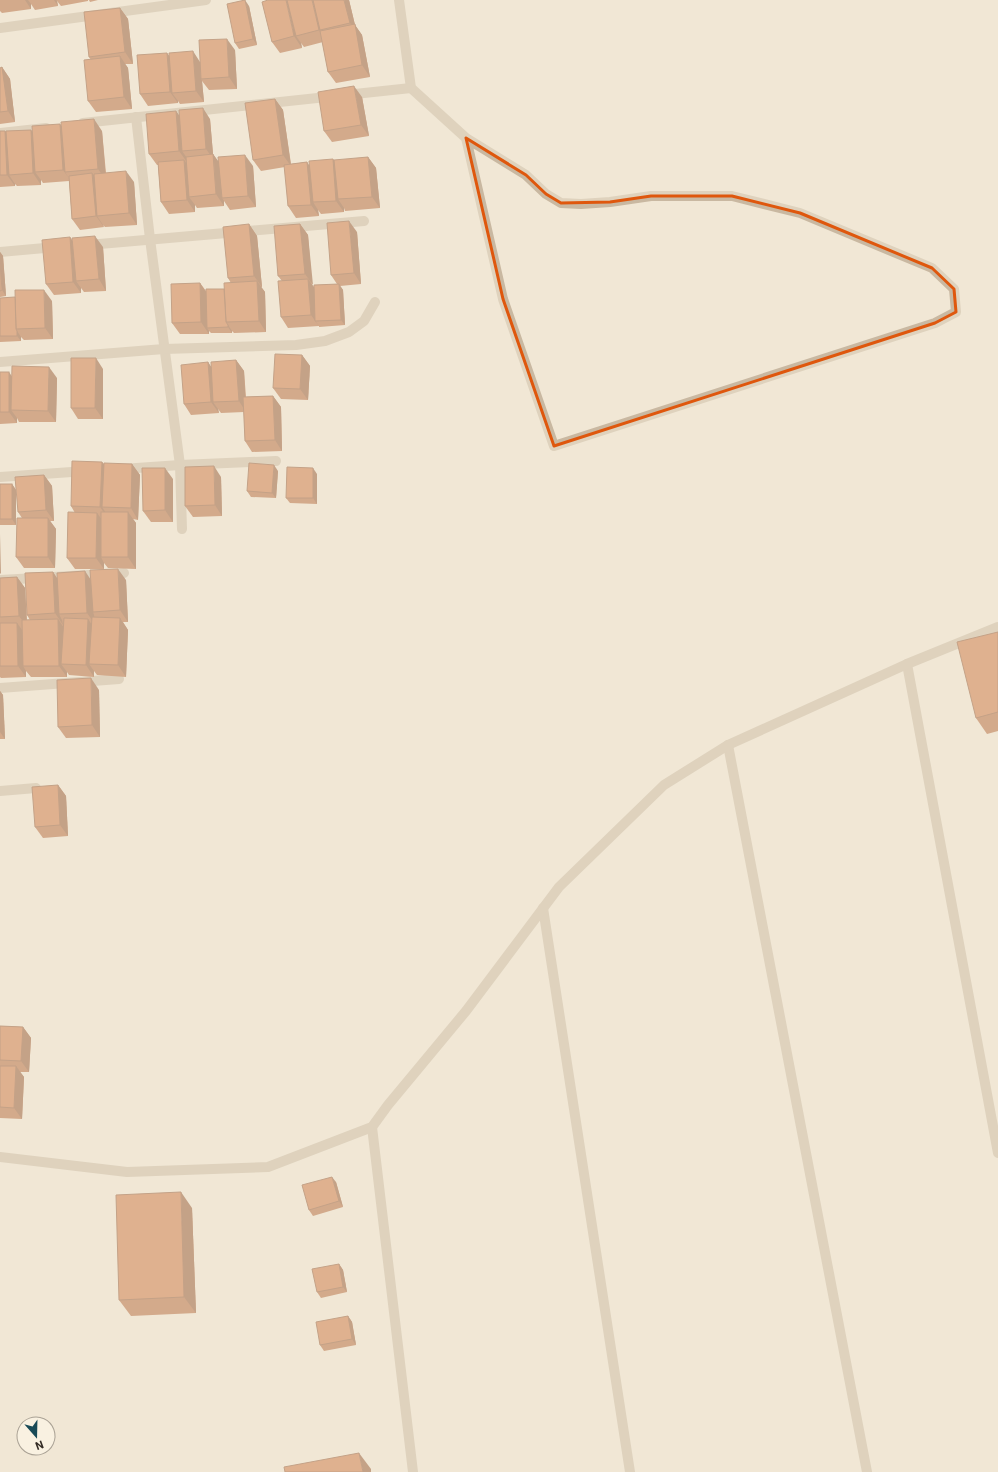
<svg xmlns="http://www.w3.org/2000/svg" width="998" height="1472" font-family="Roboto,sans-serif">
<rect width="100%" height="100%" fill="#f1e7d5"/>
<g fill="none" stroke-linecap="round" stroke-linejoin="round">
<g stroke="#c9b8a1" stroke-width="10">
<polyline points="399,0 411,88 466,138 503,299 554,446 935,323 956,312 954,289 932,268 800,213 732,196 651,196 610,202 581,204 561,203 546,194 526,175 466,138"/>
<polyline points="0,28 206,0"/>
<polyline points="136,117 150,239 180,465 182,529"/>
<polyline points="83,123 411,88"/>
<polyline points="0,133 46,128"/>
<polyline points="88,245 364,221"/>
<polyline points="0,252 56,247"/>
<polyline points="0,362 164,349 296,345 325,341 349,332 364,321 375,302"/>
<polyline points="122,469 180,465 276,461"/>
<polyline points="0,477 86,471"/>
<polyline points="0,580 124,573"/>
<polyline points="907,664 998,1153"/>
<polyline points="0,688 119,679"/>
<polyline points="728,745 867,1472"/>
<polyline points="0,791 36,788"/>
<polyline points="543,908 630,1472"/>
<polyline points="372,1127 413,1472"/>
</g>
<polyline stroke="#c9b8a1" stroke-width="10" points="0,1157 127,1172 268,1167 372,1127 388,1105 466,1011 559,887 664,785 728,745 907,664 998,627"/>
</g>
<g fill="#af5f32">
<polygon points="0,0 88,0 88,1 61,6 57,1 58,6 35,10 31,4 31,9 2,13 0,11"/>
<polygon points="89,0 98,0 90,2"/>
<polygon points="349,0 355,25 362,35 370,77 336,83 328,72 323,42 304,47 301,43 302,48 280,53 272,42"/>
<polygon points="249,6 257,45 239,49 235,43"/>
<polygon points="120,8 128,19 133,64 125,64 128,68 132,109 96,112 88,101 91,60 89,57"/>
<polygon points="235,50 237,89 209,90 202,81 204,102 180,104 178,101 178,103 148,106 140,94 167,53 169,56 200,62"/>
<polygon points="2,67 10,79 15,122 0,124 0,68"/>
<polygon points="362,97 369,136 332,142 324,131"/>
<polygon points="275,99 283,110 291,164 307,162 309,166 333,159 335,162 368,157 376,168 380,208 345,211 344,208 344,212 321,214 318,210 319,216 296,218 288,206 285,167 261,171 253,160"/>
<polygon points="176,111 179,116 210,119 213,154 219,163 253,166 256,207 230,210 224,201 224,206 197,208 195,205 195,212 169,214 161,202 158,165 157,165 149,154"/>
<polygon points="60,124 61,126 102,131 106,173 134,182 137,225 105,227 103,225 104,227 80,230 72,219 69,181 43,183 41,180 41,185 17,186 15,184 15,186 0,187 0,131 5,131 6,132 31,130 32,133"/>
<polygon points="249,224 257,236 262,287 261,287 265,292 266,332 234,333 232,331 232,333 211,333 209,331 209,334 180,334 172,323 200,283 206,291 224,289 231,283 228,278"/>
<polygon points="300,224 308,235 312,285 314,287 337,284 331,275 357,232 361,284 340,286 343,290 345,325 319,327 319,326 288,328 281,317 282,281 278,276"/>
<polygon points="70,237 73,242 103,247 106,291 84,292 81,288 81,293 54,295 46,284"/>
<polygon points="0,252 3,256 6,296 0,297"/>
<polygon points="0,298 52,301 53,339 24,340 21,337 21,341 0,342"/>
<polygon points="302,355 310,366 308,400 281,399 273,388"/>
<polygon points="236,360 244,371 246,397 273,396 281,407 282,451 252,452 245,441 244,412 221,413 218,409 219,413 191,415 184,404 208,362 211,367"/>
<polygon points="103,369 103,419 78,419 71,408"/>
<polygon points="0,372 12,377 57,378 56,422 19,422 17,418 17,423 0,424"/>
<polygon points="102,462 104,464 132,464 140,475 138,520 133,519 136,523 136,569 108,568 104,563 104,569 75,569 67,558 75,513 71,506"/>
<polygon points="278,471 276,498 251,497 247,491"/>
<polygon points="317,474 317,504 290,503 286,498"/>
<polygon points="44,475 52,486 54,521 50,521 56,529 55,568 24,568 16,557 22,518 18,512"/>
<polygon points="221,477 222,516 193,517 185,506"/>
<polygon points="173,479 173,522 151,522 143,511"/>
<polygon points="0,484 12,484 16,490 16,525 0,525"/>
<polygon points="53,572 57,578 91,580 126,580 128,622 123,622 128,630 126,677 97,675 94,671 94,677 69,675 67,672 67,677 31,677 26,671 26,677 1,678 0,677 0,578 17,577 25,588 27,620 30,620 27,615"/>
<polygon points="998,632 998,731 987,734 976,718"/>
<polygon points="99,690 100,737 66,738 58,727"/>
<polygon points="0,691 3,695 5,739 0,739"/>
<polygon points="58,785 66,796 68,836 43,838 35,827"/>
<polygon points="0,1026 23,1027 31,1038 29,1072 20,1072 24,1077 22,1119 0,1118"/>
<polygon points="336,1182 343,1207 313,1216 309,1210"/>
<polygon points="192,1208 196,1313 131,1316 119,1300"/>
<polygon points="339,1264 343,1270 347,1292 321,1298 317,1292"/>
<polygon points="348,1316 352,1322 356,1345 324,1351 320,1345"/>
</g>
<g fill="#8e4e29">
<polygon points="25,0 28,0 31,4 31,9"/>
<polygon points="54,0 56,0 57,1 58,6"/>
<polygon points="245,0 249,6 257,45 253,39"/>
<polygon points="286,0 288,0 296,36 301,43 302,48 294,36"/>
<polygon points="312,0 316,0 320,30 327,39 327,41 319,30"/>
<polygon points="344,0 349,0 355,25 362,35 370,77 362,65 356,32 350,23"/>
<polygon points="120,8 128,19 133,64 125,52"/>
<polygon points="227,39 235,50 237,89 229,77"/>
<polygon points="193,51 200,62 201,79 202,81 204,102 196,91"/>
<polygon points="167,53 175,64 172,93 178,101 178,103 170,92"/>
<polygon points="120,56 128,68 132,109 124,97"/>
<polygon points="2,67 10,79 15,122 8,111"/>
<polygon points="354,86 362,97 369,136 361,125"/>
<polygon points="275,99 283,110 291,166 283,155"/>
<polygon points="203,108 210,119 213,154 221,165 222,198 224,201 224,206 216,194 214,160 206,149"/>
<polygon points="176,111 184,122 182,151 187,158 187,162 179,151"/>
<polygon points="94,119 102,131 106,180 98,169"/>
<polygon points="60,124 68,135 65,172 70,180 71,181 63,170"/>
<polygon points="31,130 38,141 35,172 41,180 41,185 33,173"/>
<polygon points="5,131 13,142 9,175 15,184 15,186 7,175"/>
<polygon points="245,155 253,166 256,207 248,196"/>
<polygon points="368,157 376,168 380,208 372,197"/>
<polygon points="333,159 341,170 338,199 344,208 344,212 336,201"/>
<polygon points="184,160 192,171 189,197 195,205 195,212 187,200"/>
<polygon points="307,162 315,174 313,202 318,210 319,216 311,205"/>
<polygon points="126,171 134,182 137,225 129,213"/>
<polygon points="92,173 100,184 97,216 103,225 104,227 96,216"/>
<polygon points="349,221 357,232 361,284 354,273"/>
<polygon points="249,224 257,236 262,287 254,276"/>
<polygon points="300,224 308,235 313,285 305,274"/>
<polygon points="95,236 103,247 106,291 99,279"/>
<polygon points="70,237 77,248 76,281 81,288 81,293 73,282"/>
<polygon points="0,252 3,256 6,296 2,290 0,263"/>
<polygon points="308,279 316,290 315,321 319,326 311,315"/>
<polygon points="257,281 265,292 266,332 259,321"/>
<polygon points="200,283 208,295 207,328 209,331 209,334 201,322"/>
<polygon points="339,284 343,290 345,325 341,320"/>
<polygon points="44,290 52,301 53,339 45,328"/>
<polygon points="228,325 232,331 232,333 228,327"/>
<polygon points="17,331 21,337 21,341 17,336"/>
<polygon points="302,355 310,366 308,400 300,389"/>
<polygon points="96,358 103,369 103,419 95,408"/>
<polygon points="236,360 244,371 246,412 239,401"/>
<polygon points="208,362 215,373 213,402 218,409 219,413 211,402"/>
<polygon points="49,367 57,378 56,422 48,411"/>
<polygon points="9,372 17,384 11,410 17,418 17,423 9,412"/>
<polygon points="273,396 281,407 282,451 275,440"/>
<polygon points="102,462 110,473 102,507 108,516 108,518 100,507"/>
<polygon points="132,464 140,475 138,520 131,508"/>
<polygon points="274,465 278,471 276,498 272,493"/>
<polygon points="214,466 221,477 222,516 215,505"/>
<polygon points="165,468 173,479 173,522 165,510"/>
<polygon points="313,468 317,474 317,504 313,498"/>
<polygon points="44,475 52,486 54,521 46,510"/>
<polygon points="12,484 16,490 16,525 12,519"/>
<polygon points="128,512 136,523 136,569 128,557"/>
<polygon points="97,513 105,524 101,557 104,563 104,569 96,558"/>
<polygon points="48,518 56,529 55,568 48,557"/>
<polygon points="0,533 0,534 1,574 0,573"/>
<polygon points="118,569 126,580 128,622 120,610"/>
<polygon points="85,571 93,583 93,612 94,615 95,624 87,613"/>
<polygon points="53,572 60,583 59,614 62,620 63,625 55,613"/>
<polygon points="17,577 25,588 27,627 19,616"/>
<polygon points="120,618 128,630 126,677 118,665"/>
<polygon points="58,619 66,631 61,664 67,672 67,677 59,666"/>
<polygon points="88,619 96,631 89,664 94,671 94,677 86,665"/>
<polygon points="17,623 25,634 23,666 26,671 26,677 18,666"/>
<polygon points="91,678 99,690 100,737 92,725"/>
<polygon points="0,691 3,695 5,739 0,732"/>
<polygon points="58,785 66,796 68,836 60,825"/>
<polygon points="23,1027 31,1038 29,1072 21,1061"/>
<polygon points="16,1066 24,1077 22,1119 14,1108"/>
<polygon points="332,1177 336,1182 343,1207 339,1201"/>
<polygon points="181,1192 192,1208 196,1313 184,1297"/>
<polygon points="339,1264 343,1270 347,1292 343,1287"/>
<polygon points="348,1316 352,1322 356,1345 352,1339"/>
<polygon points="359,1453 371,1469 371,1472 363,1472"/>
</g>
<g fill="#cb6f3a" stroke="#8e4e29">
<polygon points="245,0 253,39 235,43 227,4"/>
<polygon points="268,0 286,0 294,36 272,42 262,2"/>
<polygon points="287,0 312,0 319,30 296,36"/>
<polygon points="313,0 344,0 350,23 320,30"/>
<polygon points="120,8 125,52 89,57 84,12"/>
<polygon points="355,24 362,65 328,72 320,31"/>
<polygon points="227,39 229,77 201,79 199,40"/>
<polygon points="193,51 196,91 172,93 169,53"/>
<polygon points="167,53 170,92 140,94 137,55"/>
<polygon points="120,56 124,97 88,101 84,60"/>
<polygon points="2,67 8,111 0,112 0,68"/>
<polygon points="354,86 361,125 324,131 318,92"/>
<polygon points="275,99 283,155 253,160 245,103"/>
<polygon points="203,108 206,149 182,151 179,110"/>
<polygon points="176,111 179,151 149,154 146,114"/>
<polygon points="94,119 98,169 65,172 61,122"/>
<polygon points="60,124 63,170 35,172 32,126"/>
<polygon points="31,130 33,173 9,175 6,131"/>
<polygon points="0,131 5,131 7,175 0,175"/>
<polygon points="213,154 216,194 189,197 186,157"/>
<polygon points="245,155 248,196 222,198 218,157"/>
<polygon points="368,157 372,197 338,199 334,160"/>
<polygon points="333,159 336,201 313,202 309,161"/>
<polygon points="184,160 187,200 161,202 158,162"/>
<polygon points="307,162 311,205 288,206 284,165"/>
<polygon points="126,171 129,213 97,216 94,174"/>
<polygon points="92,173 96,216 72,219 69,176"/>
<polygon points="349,221 354,273 331,275 327,223"/>
<polygon points="249,224 254,276 228,278 223,227"/>
<polygon points="300,224 305,274 278,276 274,226"/>
<polygon points="95,236 99,279 76,281 72,238"/>
<polygon points="70,237 73,282 46,284 42,240"/>
<polygon points="0,263 2,290 0,291"/>
<polygon points="308,279 311,315 281,317 278,281"/>
<polygon points="257,281 259,321 226,322 224,283"/>
<polygon points="200,283 201,322 172,323 171,284"/>
<polygon points="339,284 341,320 315,321 314,285"/>
<polygon points="206,289 224,289 226,322 228,325 228,327 207,328"/>
<polygon points="15,290 44,290 45,328 16,329"/>
<polygon points="15,297 16,329 17,331 17,336 0,336 0,298"/>
<polygon points="275,354 302,355 300,389 273,388"/>
<polygon points="71,358 96,358 95,408 71,408"/>
<polygon points="236,360 239,401 213,402 211,362"/>
<polygon points="208,362 211,402 184,404 181,365"/>
<polygon points="12,366 49,367 48,411 11,410"/>
<rect x="0" y="372" width="9" height="40"/>
<polygon points="273,396 275,440 245,441 243,397"/>
<polygon points="72,461 102,462 100,507 71,506"/>
<polygon points="104,463 132,464 131,508 102,507"/>
<polygon points="249,463 274,465 272,493 247,491"/>
<polygon points="214,466 215,505 185,506 185,467"/>
<polygon points="287,467 313,468 313,498 286,498"/>
<polygon points="142,468 165,468 165,510 143,511"/>
<polygon points="44,475 46,510 18,512 15,477"/>
<rect x="0" y="484" width="12" height="35"/>
<polygon points="68,512 97,513 96,558 67,558"/>
<rect x="101" y="512" width="27" height="45"/>
<polygon points="17,518 48,518 48,557 16,557"/>
<polygon points="118,569 120,610 93,612 90,570"/>
<polygon points="85,571 87,613 59,614 57,573"/>
<polygon points="53,572 55,613 27,615 25,573"/>
<polygon points="17,577 19,616 0,617 0,578"/>
<polygon points="92,617 120,618 118,665 89,664"/>
<polygon points="64,618 88,619 86,665 61,664"/>
<polygon points="58,619 59,666 23,666 22,620"/>
<polygon points="0,623 17,623 18,666 0,666"/>
<polygon points="998,632 998,712 976,718 957,642"/>
<polygon points="91,678 92,725 58,727 57,680"/>
<polygon points="58,785 60,825 35,827 32,787"/>
<polygon points="0,1026 23,1027 21,1061 0,1060"/>
<polygon points="0,1066 16,1066 14,1108 0,1107"/>
<polygon points="332,1177 339,1201 309,1210 302,1185"/>
<polygon points="181,1192 184,1297 119,1300 116,1195"/>
<polygon points="339,1264 343,1287 317,1292 312,1269"/>
<polygon points="348,1316 352,1339 320,1345 316,1322"/>
<polygon points="359,1453 363,1472 285,1472 284,1467"/>
</g>
<path d="M0 0H998V1472H0ZM 466,138 L 526,175 L 546,194 L 561,203 L 610,202 L 651,196 L 732,196 L 800,213 L 932,268 L 954,289 L 956,312 L 935,323 L 554,446 L 503,299 Z" fill="#f1e7d5" fill-opacity=".55" fill-rule="evenodd"/>
<path fill="none" stroke="#df570d" stroke-width="3" stroke-linejoin="round" d="M 466,138 L 526,175 L 546,194 L 561,203 L 610,202 L 651,196 L 732,196 L 800,213 L 932,268 L 954,289 L 956,312 L 935,323 L 554,446 L 503,299 Z"/>
<g transform="translate(36 1436) rotate(160)"><circle r="19" fill="#f9f1e1" stroke="#aaa295"/>
<path d="M0-3L7 15L0 10L-7 15Z" fill="#194a56"/>
<text y="-6" font-size="11" font-weight="bold" text-anchor="middle" fill="#332b24">N</text>
</g>
</svg>
